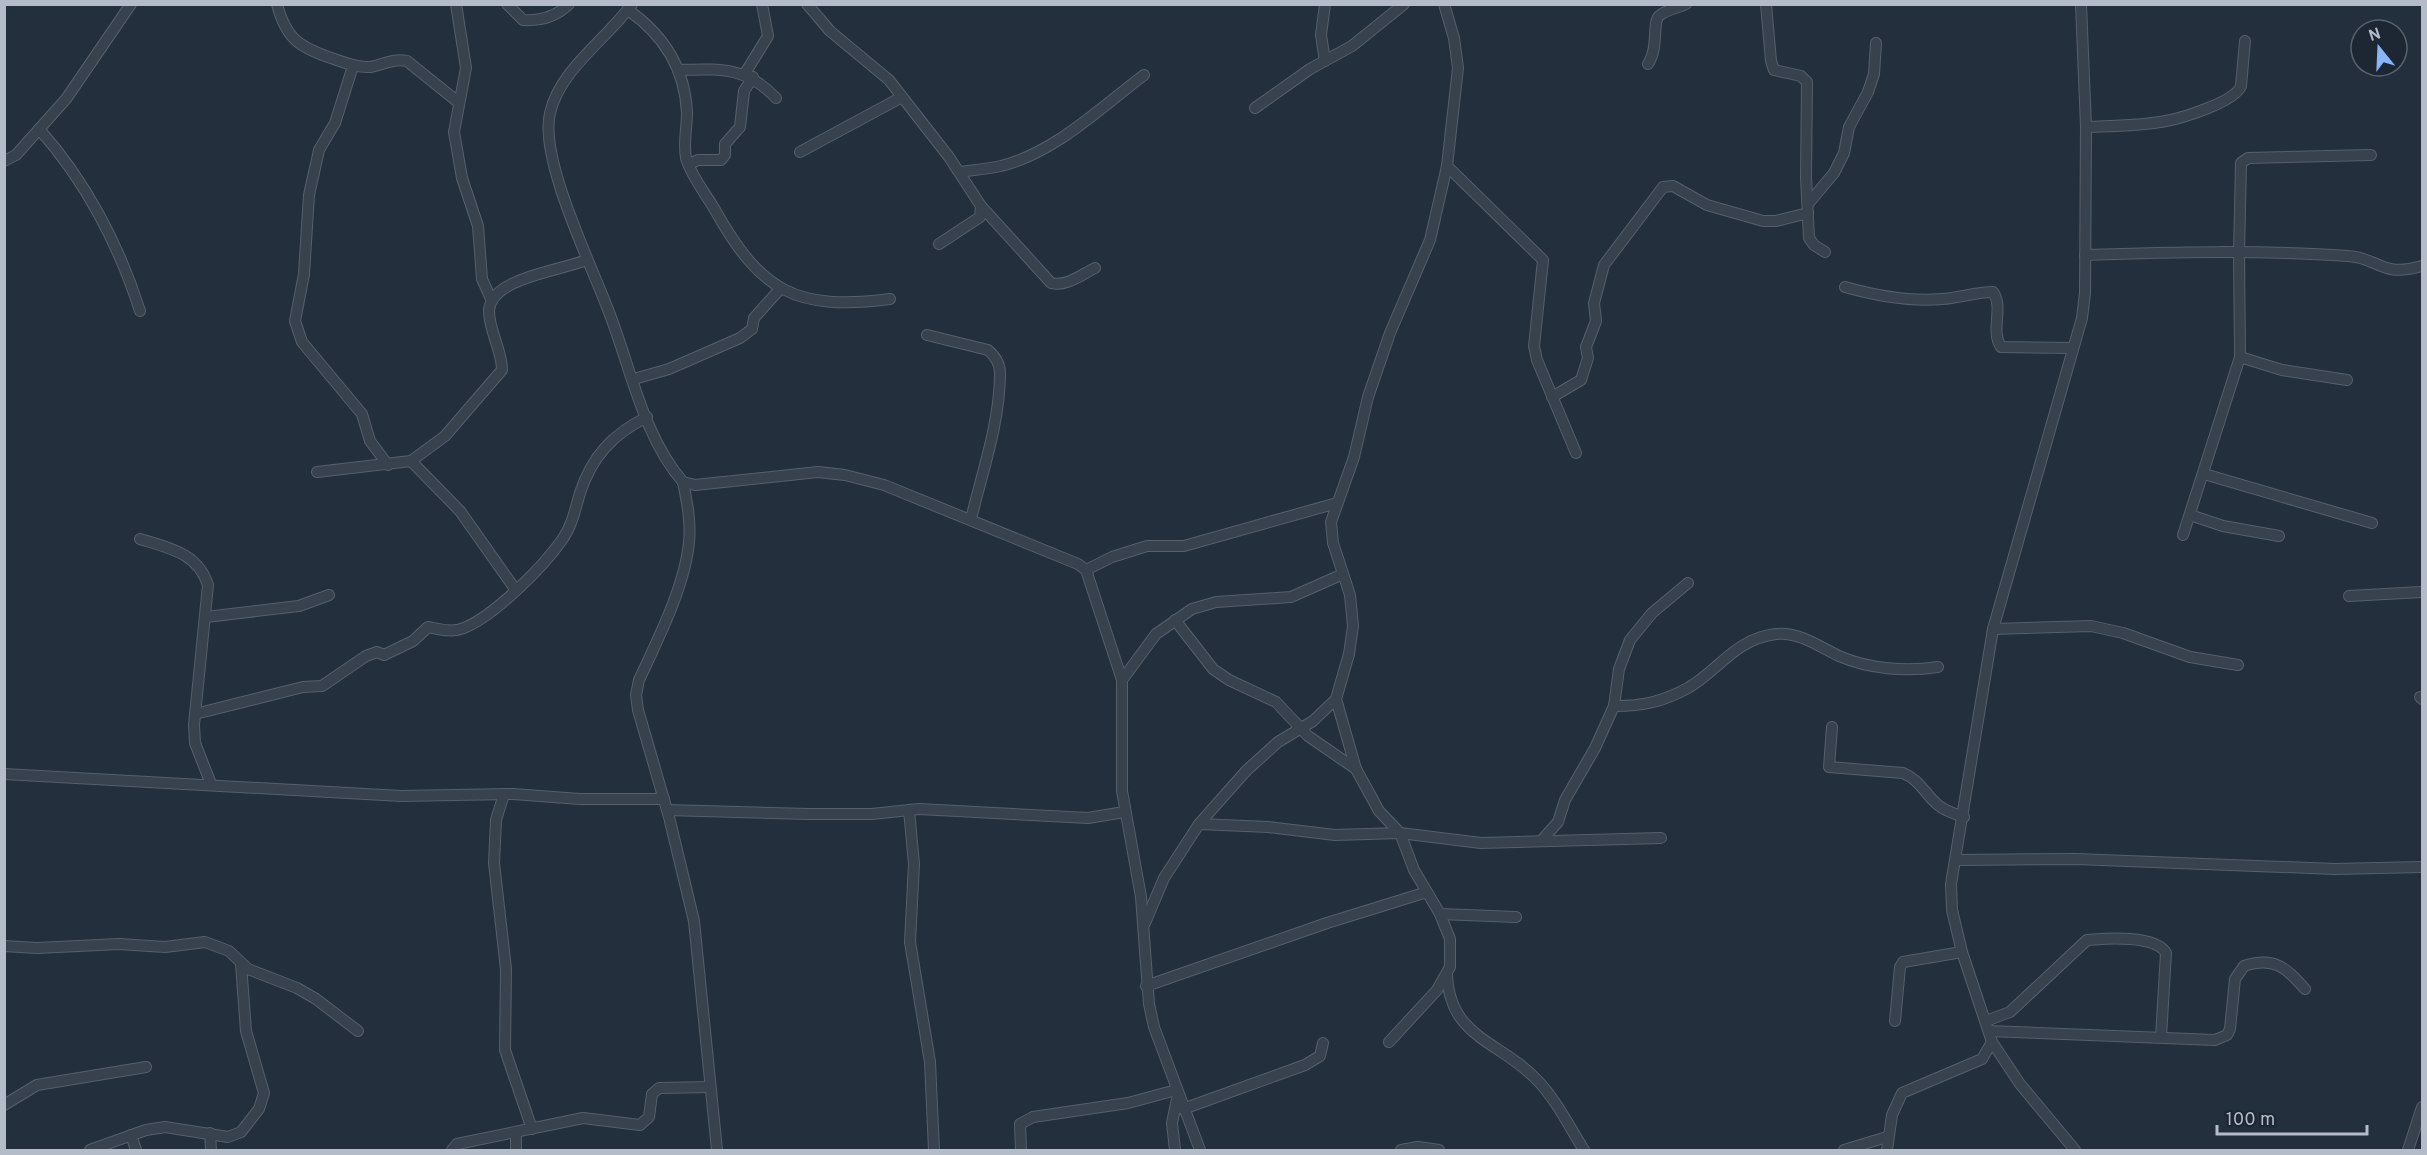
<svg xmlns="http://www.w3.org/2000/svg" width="2427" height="1155" font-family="Overpass,sans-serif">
<rect width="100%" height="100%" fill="#242f3e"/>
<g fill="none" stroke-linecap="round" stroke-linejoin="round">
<g stroke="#565f6c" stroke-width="12">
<g id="minor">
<path d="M 277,4 C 286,40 301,48 334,59 C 346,63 358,68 370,67 C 383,65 393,58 407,61 L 458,102"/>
<polyline points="456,4 466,68 454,132 462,178 478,226 482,279 491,299"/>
<path d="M 507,4 L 523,20 C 540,21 557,16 569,4"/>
<path d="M 632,4 C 607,39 560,69 550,113 C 539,158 590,262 607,307 C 630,364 642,435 683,482 L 695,485 L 818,472 L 845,475 L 884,485 L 1078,564 L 1086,570 L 1122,680 L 1122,791 L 1141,897 L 1149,1004 L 1154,1027 L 1200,1150"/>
<polyline points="807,4 830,31 889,80 949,157 981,206 980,217 939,244"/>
<polyline points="1325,4 1321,35 1325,61"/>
<polyline points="1766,4 1771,61 1774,70 1801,76 1807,82 1806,177 1809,238 1814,245 1825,252"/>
<path d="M 628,10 C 664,35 685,68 687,113 C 687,128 683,142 686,158 C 691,176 706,194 715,210 C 761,292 796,311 890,299"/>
<path d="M 1648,64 C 1659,47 1652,23 1659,16 C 1665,10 1678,8 1686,4"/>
<polyline points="353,66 335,123 319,150 309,195 304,274 295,321 302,342 362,414 370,441 388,465"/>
<path d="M 678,70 C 719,69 746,66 776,98"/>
<polyline points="744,75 768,36 762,4"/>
<polyline points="1255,108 1310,69 1352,46 1404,4"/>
<path d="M 2086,127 C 2112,126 2140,126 2166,121 C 2182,118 2235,102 2241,86 L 2245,41"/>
<path d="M 39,129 C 85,180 119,245 140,311"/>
<polyline points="800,152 902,97"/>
<polyline points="4,161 16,155 66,99 131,4"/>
<polyline points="689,164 698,160 721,160 725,155 725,144 740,127 744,91 753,77"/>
<polyline points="1447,166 1543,260 1534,346 1537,360 1576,453"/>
<path d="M 960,172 C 973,170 987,169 1001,166 C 1056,152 1100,108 1144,75"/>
<polyline points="1808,204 1834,173 1844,153 1849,127 1868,92 1874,74 1876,43"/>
<path d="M 981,206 L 1051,283 C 1066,287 1081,275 1095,268"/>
<path d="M 2085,255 C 2172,252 2261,250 2348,256 C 2380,258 2380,278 2422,266"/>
<path d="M 1845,287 C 1877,296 1909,302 1942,299 C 1959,298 1976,292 1993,292 C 2004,307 1990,331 2001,347 L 2072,348"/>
<path d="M 927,335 L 988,350 C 995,356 1000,363 1000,373 C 1000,422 982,473 971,519"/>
<polyline points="2240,357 2282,370 2347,380"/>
<polyline points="634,379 669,369 740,338 752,329 754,318 780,289"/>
<polyline points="1552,397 1581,380 1588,358 1586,347 1596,321 1594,303 1604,265 1663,187 1673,186 1707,205 1763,221 1776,221 1808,213"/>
<polyline points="411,461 460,511 515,589"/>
<path d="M 317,472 L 411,461 L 445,436 L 502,370 C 502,350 489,331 489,311 C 490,278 560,271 586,260"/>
<polyline points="2204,474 2372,523"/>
<path d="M 683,482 C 687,502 691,521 689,542 C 685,586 658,639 639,680 L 636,695 L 638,710 L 669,817 L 694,921 L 717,1150"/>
<polyline points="2190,515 2223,526 2279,536"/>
<polyline points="2183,535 2240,357 2239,254 2241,163 2248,158 2371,155"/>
<path d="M 140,539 C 169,548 198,553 208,585 L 194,725 L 195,743 L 211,784"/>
<polyline points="1086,570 1112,557 1147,546 1184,546 1337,503"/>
<polyline points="2349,596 2422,592"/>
<polyline points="206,617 299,606 329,595"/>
<polyline points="1175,620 1213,669 1229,680 1276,702 1308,736 1356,769"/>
<polyline points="1993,629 2091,626 2123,633 2190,657 2238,665"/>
<polyline points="1122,680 1156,634 1192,609 1216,602 1291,597 1343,574"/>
<polyline points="2420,697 2422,699"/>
<polyline points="1336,699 1356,769 1379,811 1400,833 1414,870 1440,914 1450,939 1450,967 1437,990 1389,1042"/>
<path d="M 1614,706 C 1643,706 1662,702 1688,688 C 1720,669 1735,639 1776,634 C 1798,631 1820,647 1839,656 C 1869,669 1906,672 1938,667"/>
<path d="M 195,714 L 303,687 L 322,686 L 366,656 L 377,652 L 384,655 L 413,641 L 428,627 C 439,629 452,633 464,628 C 494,616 543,567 562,540 C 572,526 575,510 580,493 C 592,456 613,434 647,417"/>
<path d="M 1832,727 L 1829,767 L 1903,773 C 1920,780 1924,793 1938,805 C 1945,811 1955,814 1964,817"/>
<polyline points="4,774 401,796 513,794 580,799 664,799"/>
<polyline points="504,794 496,820 494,863 506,969 505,1050 532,1129"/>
<polyline points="667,810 809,814 872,814 919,809 1088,818 1124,812"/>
<polyline points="909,810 914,864 910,942 930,1062 934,1150"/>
<polyline points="1199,824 1268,827 1335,835 1400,833 1481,843 1661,838"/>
<polyline points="1542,840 1558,822 1565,800 1595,748 1614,706 1619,669 1630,640 1652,613 1688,583"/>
<polyline points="1957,860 2076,859 2335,869 2422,867"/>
<polyline points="1440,914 1516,917"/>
<polyline points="1145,923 1164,878 1199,824 1246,771 1278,742 1313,721 1336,699 1349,654 1353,626 1350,595 1333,543 1331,522 1354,457 1368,397 1390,333 1430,240 1447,166 1458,68 1454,38 1444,4"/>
<polyline points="4,946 37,948 119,944 165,947 205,942 229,951 248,969 297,988 316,999 358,1031"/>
<path d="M 1447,975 C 1450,1039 1501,1041 1538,1081 C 1557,1101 1570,1128 1584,1150"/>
<polyline points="1146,986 1327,923 1427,892"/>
<polyline points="1895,1021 1900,967 1903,962 1962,952"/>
<path d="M 1986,1021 L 2010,1012 L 2087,940 C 2106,938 2156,935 2166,953 L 2161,1037"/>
<path d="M 1989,1031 L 2215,1040 L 2227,1035 L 2230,1029 L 2235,979 L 2244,966 C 2275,956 2286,968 2305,989"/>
<polyline points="4,1105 37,1085 146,1067"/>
<polyline points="1183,1109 1305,1065 1320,1056 1323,1043"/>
<polyline points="210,1133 211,1150"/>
<polyline points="131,1135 136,1150"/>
<polyline points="90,1150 146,1130 165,1127 228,1137 241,1132 259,1109 264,1093 246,1031 241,964"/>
<polyline points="452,1150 457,1144 583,1118 640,1125 649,1117 652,1094 659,1088 710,1087"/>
<polyline points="516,1150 516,1132"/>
<polyline points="1021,1150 1020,1124 1033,1117 1128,1103 1176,1090"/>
<polyline points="1175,1150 1172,1123 1178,1094"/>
<polyline points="1401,1150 1418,1147 1439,1150"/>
<polyline points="1844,1150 1887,1137"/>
<polyline points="1887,1150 1892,1115 1902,1093 1982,1059 1992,1042"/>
<polyline points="2075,1150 2020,1084 1992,1042 1962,952 1952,910 1951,884 1993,629 2082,318 2085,293 2086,127 2081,4"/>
<polyline points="2408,1150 2422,1107"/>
</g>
</g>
<use href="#minor" stroke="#38414e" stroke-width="10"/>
</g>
<rect width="2427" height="1155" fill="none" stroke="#b4bcc9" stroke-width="12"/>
<g transform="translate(2379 48) rotate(342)"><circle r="28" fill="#1d2633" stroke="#59626f" stroke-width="1.5"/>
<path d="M0-4.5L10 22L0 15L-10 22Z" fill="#8ab4f8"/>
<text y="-9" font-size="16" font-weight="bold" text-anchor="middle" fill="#b4bcc9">N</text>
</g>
<path d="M2217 1125v9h150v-9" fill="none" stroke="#b4bcc9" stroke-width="3"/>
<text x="2226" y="1125" font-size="18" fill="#b4bcc9" stroke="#1d2633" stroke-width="4.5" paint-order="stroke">100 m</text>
</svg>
